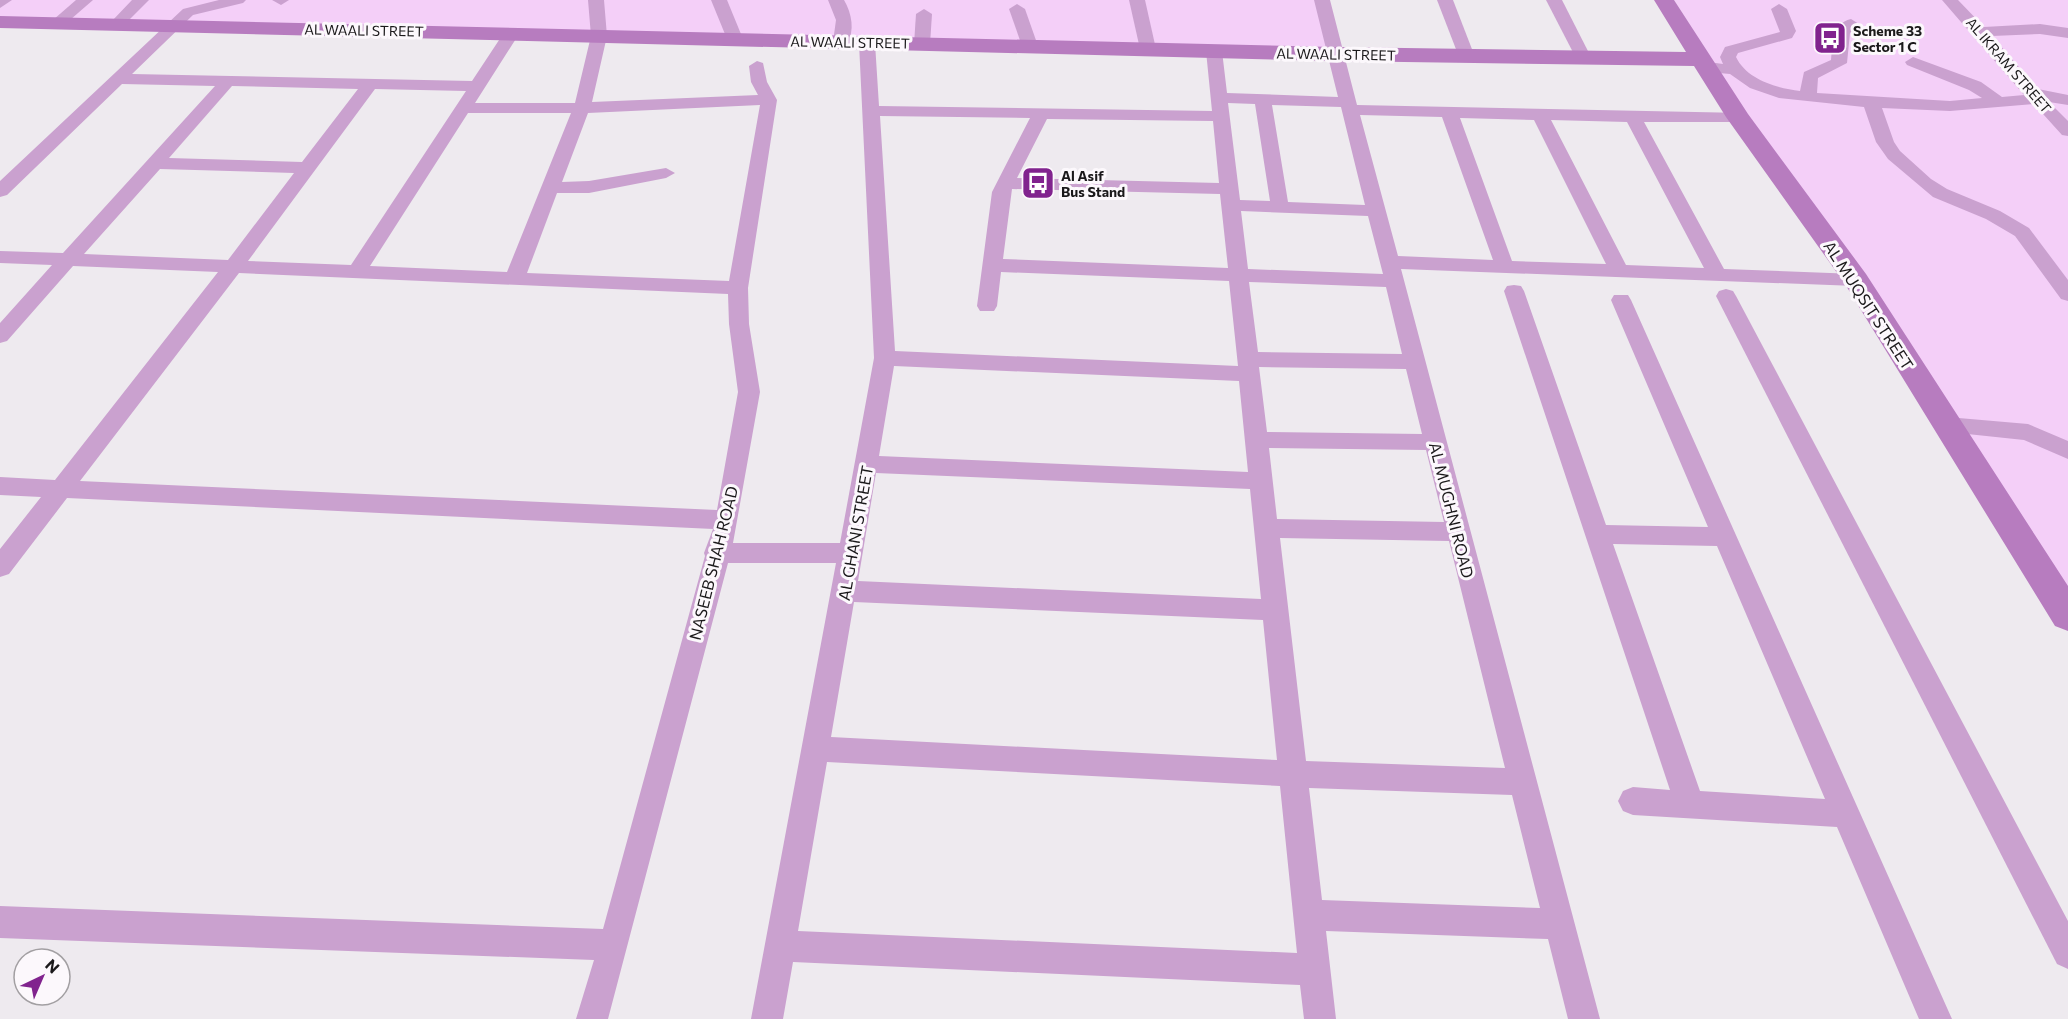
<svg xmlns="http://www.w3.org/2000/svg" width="2068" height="1019" font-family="Commissioner,sans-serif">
<rect width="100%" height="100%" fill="#eeeaef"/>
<g fill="#f4cff8">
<polygon points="0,0 1322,0 1335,54 0,22"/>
<polygon points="1674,0 2068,0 2068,619"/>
</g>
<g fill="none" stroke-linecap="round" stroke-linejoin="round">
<g fill="#caa1cf" fill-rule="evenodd">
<polygon points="0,0 12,0 0,8"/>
<polygon points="76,0 93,0 63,26 53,26 50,23 53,20"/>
<polygon points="132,0 149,0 122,27 112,27 109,24 112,21"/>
<path d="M 219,0 L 246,0 L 243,3 L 193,15 L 132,74 L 472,81 L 505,31 L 511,29 L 519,34 L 475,103 L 575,103 L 591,36 L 588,0 L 604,0 L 607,36 L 592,102 L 758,95 L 751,82 L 749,66 L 757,61 L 763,63 L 767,82 L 777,100 L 748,288 L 749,324 L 760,392 L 733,543 L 840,543 L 874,358 L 859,43 L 861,40 L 873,40 L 875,43 L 879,106 L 1212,111 L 1206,51 L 1214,46 L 1222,51 L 1227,93 L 1338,97 L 1314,0 L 1330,0 L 1357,105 L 1744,113 L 1747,117 L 1744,121 L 1738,122 L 1644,122 L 1724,269 L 1856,274 L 1863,275 L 1866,280 L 1863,285 L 1856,286 L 1401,269 L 1600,1019 L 1568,1019 L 1548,939 L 1326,931 L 1336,1019 L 1304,1019 L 1300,985 L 793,962 L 783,1019 L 751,1019 L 836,563 L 728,563 L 608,1019 L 576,1019 L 594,960 L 0,938 L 0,906 L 603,929 L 705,556 L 704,553 L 713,529 L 67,498 L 9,574 L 0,577 L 0,549 L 41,497 L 0,495 L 0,477 L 55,480 L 218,272 L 73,266 L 7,341 L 0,343 L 0,323 L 52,265 L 0,263 L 0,251 L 63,253 L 215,86 L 122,84 L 7,195 L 0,197 L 0,181 L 183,9 ZM 232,86 L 358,89 L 302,162 L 169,158 ZM 375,89 L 466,91 L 351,265 L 248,261 ZM 1228,103 L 1255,104 L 1270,201 L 1240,200 ZM 760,105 L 729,281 L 527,273 L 557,193 L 589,193 L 666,178 L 675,173 L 666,168 L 589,181 L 562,182 L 588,113 ZM 1272,105 L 1341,107 L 1365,205 L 1288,202 ZM 468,113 L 571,113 L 507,272 L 370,266 ZM 1360,115 L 1442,117 L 1493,260 L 1398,256 ZM 880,116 L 1030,118 L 992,192 L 977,306 L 980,311 L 994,311 L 997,306 L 1001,272 L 1229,281 L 1238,366 L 895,351 ZM 1460,118 L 1534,120 L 1606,264 L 1512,261 ZM 1047,119 L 1213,121 L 1219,183 L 1017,178 ZM 1551,120 L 1627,122 L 1704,268 L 1626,265 ZM 160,169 L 294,173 L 228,260 L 84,254 ZM 1012,189 L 1220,194 L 1228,268 L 1003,259 ZM 1241,211 L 1368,216 L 1383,274 L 1248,269 ZM 239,273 L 728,294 L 729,324 L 738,392 L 717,510 L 80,481 ZM 1249,282 L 1386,287 L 1402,354 L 1258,352 ZM 894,366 L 1239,381 L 1248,472 L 879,456 ZM 1259,367 L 1406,369 L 1422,434 L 1267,432 ZM 1269,448 L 1426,450 L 1444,522 L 1277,519 ZM 876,473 L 1250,489 L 1261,599 L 858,581 ZM 1280,538 L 1449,541 L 1505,768 L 1306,761 ZM 854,602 L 1263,620 L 1277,760 L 831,737 ZM 827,762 L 1280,786 L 1297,953 L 798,931 ZM 1309,788 L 1512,795 L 1540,908 L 1322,900 Z"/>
<polygon points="272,0 289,0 281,5"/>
<polygon points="711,0 727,0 743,39 741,42 735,44 727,39"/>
<path d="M 828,0 L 844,0 C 852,14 855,30 847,45 L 835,45 L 833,42 L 836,20 Z"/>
<polygon points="1129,0 1145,0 1156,49 1154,52 1142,52 1140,49"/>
<polygon points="1437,0 1453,0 1475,57 1473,60 1467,62 1459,57"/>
<polygon points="1546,0 1562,0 1592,59 1590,62 1578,62"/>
<path d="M 1942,0 L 1958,0 L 1984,27 L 2040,24 L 2068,28 L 2068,38 L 2040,34 L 1992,36 L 2038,89 L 2068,95 L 2068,105 L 2049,102 L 2068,121 L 2068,136 L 2062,135 L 2034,104 L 1950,111 L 1882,108 L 1894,142 L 1900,151 L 1931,179 L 1947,189 L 2000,211 L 2029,228 L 2068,280 L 2068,301 L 2061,299 L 2015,236 L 1986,219 L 1933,197 L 1888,159 L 1876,142 L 1864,107 L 1779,98 L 1750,88 L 1730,74 L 1708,72 L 1700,67 L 1708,62 L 1723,64 L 1720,57 L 1725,47 L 1780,32 L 1771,9 L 1779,4 L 1787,9 L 1796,31 L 1792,38 L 1738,53 L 1736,57 C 1747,80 1777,88 1800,91 L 1804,72 L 1831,60 C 1833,44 1831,24 1851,19 L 1859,24 L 1850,33 L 1847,63 L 1818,78 L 1817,93 L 1950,101 L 1982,98 L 1969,90 L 1907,65 L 1905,62 L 1913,57 L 1981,82 L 2002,97 L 2024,95 Z"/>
<polygon points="1017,4 1025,9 1038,46 1036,49 1030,51 1022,46 1009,9"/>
<polygon points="924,9 932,14 930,44 922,49 914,44 916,14"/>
<path d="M 1514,285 L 1521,286 L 1524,291 L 1606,525 L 1708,527 L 1611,300 L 1614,295 L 1628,295 L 1631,300 L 1952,1019 L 1919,1019 L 1837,827 L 1633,815 L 1623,811 L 1618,801 L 1623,791 L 1633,787 L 1670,790 L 1504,291 L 1507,286 ZM 1613,544 L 1717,546 L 1825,799 L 1700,791 Z"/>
<polygon points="1726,289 1733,291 1736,296 2068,921 2068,969 2057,964 1716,296 1719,291"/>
<polygon points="1947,417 2028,424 2068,441 2068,459 2024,440 1939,431 1936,425 1939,419"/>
</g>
<polygon fill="#b77cbf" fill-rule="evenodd" points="1654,0 1674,0 1748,114 1866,274 2068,586 2068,631 2055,626 1845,284 1726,117 1694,66 1335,61 0,28 0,16 1335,47 1686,52"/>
</g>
<defs>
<g id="bus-square" transform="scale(1.725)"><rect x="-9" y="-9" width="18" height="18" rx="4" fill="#81238e" stroke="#fcf8fc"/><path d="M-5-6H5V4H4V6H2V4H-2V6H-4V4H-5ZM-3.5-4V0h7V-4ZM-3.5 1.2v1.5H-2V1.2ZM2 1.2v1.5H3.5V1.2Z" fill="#fff"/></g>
</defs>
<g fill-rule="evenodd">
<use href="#bus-square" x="1830" y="38"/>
<use href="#bus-square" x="1038" y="183"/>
</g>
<g text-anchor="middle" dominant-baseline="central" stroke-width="6" stroke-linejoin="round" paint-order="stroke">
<g font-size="14" fill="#1b191b" stroke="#fcf8fc">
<text transform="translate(364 30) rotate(1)">AL WAALI STREET</text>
<text transform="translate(850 42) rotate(1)">AL WAALI STREET</text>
<text transform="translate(1336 54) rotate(1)">AL WAALI STREET</text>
<text transform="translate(2009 65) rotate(49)">AL IKRAM STREET</text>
</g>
<g font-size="14" font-weight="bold" fill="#1b191b" stroke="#fcf8fc" text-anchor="start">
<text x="1853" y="30">Scheme 33<tspan x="1853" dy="16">Sector 1 C</tspan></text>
<text x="1061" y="175">Al Asif<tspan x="1061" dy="16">Bus Stand</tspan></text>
</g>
<g font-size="16" fill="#1b191b" stroke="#fcf8fc">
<text transform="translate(1869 305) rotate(57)">AL MUQSIT STREET</text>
<text transform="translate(1452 510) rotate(76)">AL MUGHNI ROAD</text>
<text transform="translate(855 533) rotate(-80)">AL GHANI STREET</text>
<text transform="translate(713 563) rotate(-76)">NASEEB SHAH ROAD</text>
</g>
</g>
<g transform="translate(42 977) rotate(44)"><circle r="28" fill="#fcf8fc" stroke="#a29fa2" stroke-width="1.5"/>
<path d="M0-4.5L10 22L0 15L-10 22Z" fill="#81238e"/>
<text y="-9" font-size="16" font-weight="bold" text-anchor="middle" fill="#1b191b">N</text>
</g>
</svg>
